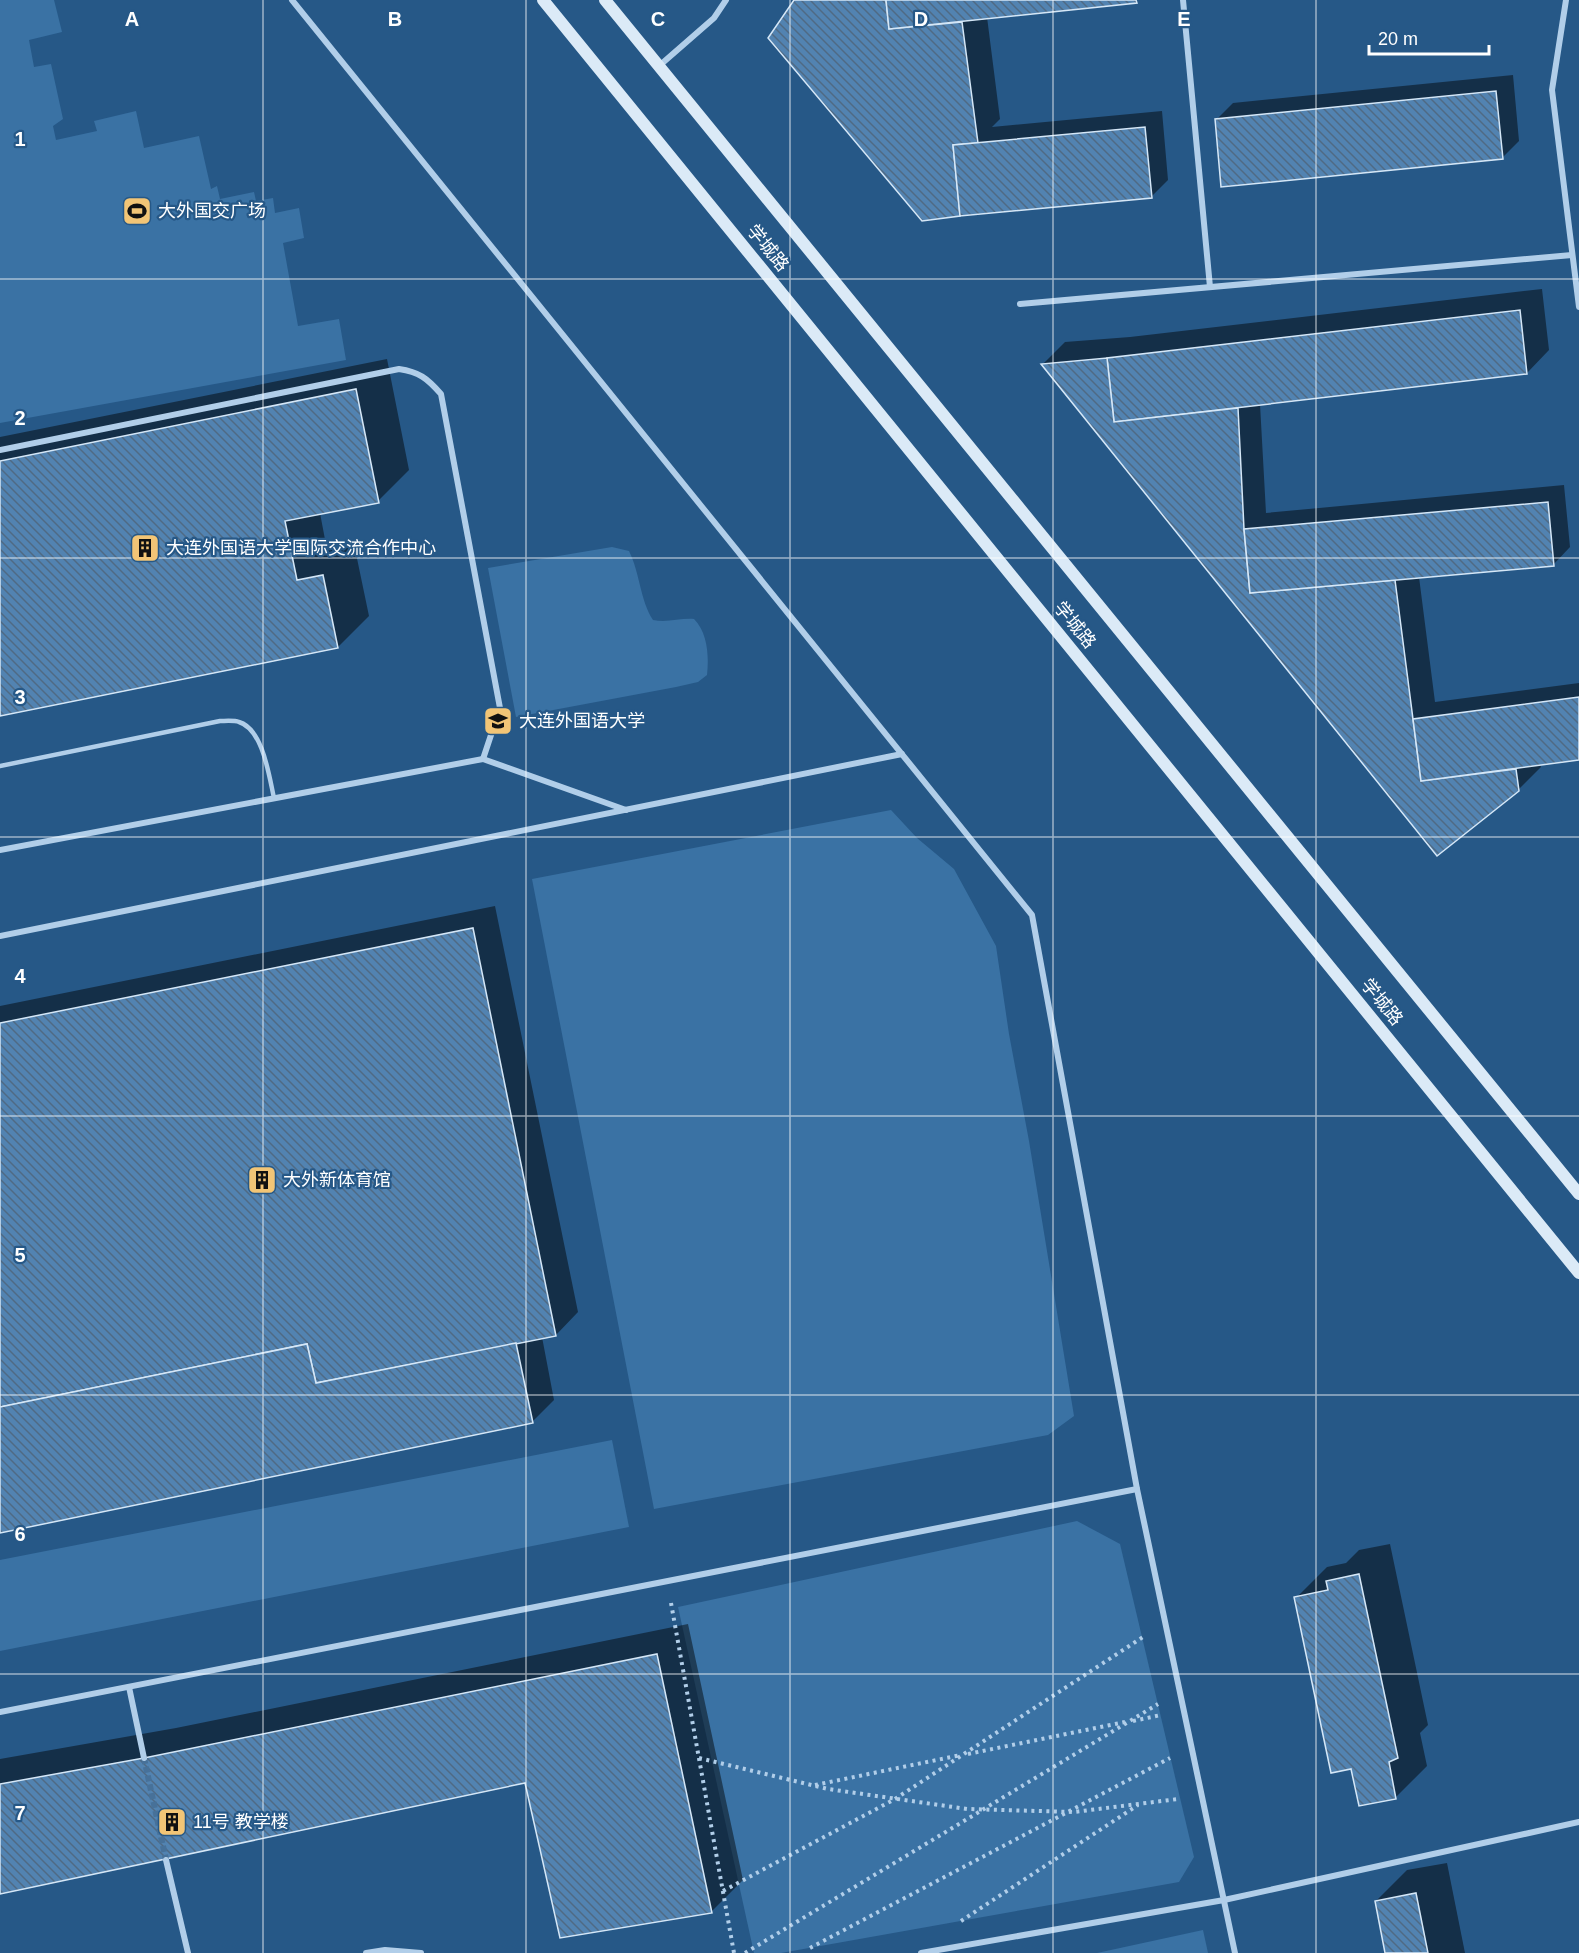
<svg xmlns="http://www.w3.org/2000/svg" width="1579" height="1953" font-family="Arial,'Noto Sans SC',sans-serif">
<defs>
<pattern id="building-back-hatch" width="6" height="6" patternUnits="userSpaceOnUse" patternTransform="scale(1.5)"><rect width="6" height="6" fill="#5283b1"/><path d="M-1 5l2 2M0 0l6 6M5-1l2 2" fill="none" stroke="#4f6a84"/></pattern>
</defs>
<rect width="100%" height="100%" fill="#265887"/>
<g fill="#3a72a4">
<polygon points="0,0 54,0 62,32 29,40 34,67 51,64 63,119 53,126 56,140 97,131 94,121 136,111 144,148 199,136 211,189 217,186 220,199 254,192 256,201 273,198 275,213 299,208 304,238 283,243 298,326 339,319 346,360 0,423"/>
<path d="M 612,547 L 629,551 C 640,573 640,600 653,620 C 667,623 680,618 694,619 C 708,633 709,657 707,675 L 698,682 L 676,687 L 516,717 L 488,568 Z"/>
<polygon points="891,810 917,838 954,869 996,946 1009,1034 1029,1141 1074,1416 1048,1435 654,1509 532,879"/>
<polygon points="612,1440 629,1527 0,1651 0,1560"/>
<polygon points="1077,1521 1120,1544 1194,1857 1179,1882 781,1953 754,1953 678,1607"/>
<polygon points="1203,1930 1208,1953 1097,1953"/>
</g>
<g fill="#0007">
<polygon points="796,0 1137,0 987,17 1000,119 992,127 1162,111 1168,180 1151,197 960,215"/>
<polygon points="1513,75 1519,141 1502,158 1216,120 1233,103"/>
<polygon points="1542,289 1549,350 1527,373 1260,404 1266,513 1564,485 1570,547 1553,565 1419,577 1435,702 1579,683 1579,759 1540,764 1541,767 1518,790 1437,854 1043,364 1065,342 1130,337"/>
<polygon points="387,359 409,470 378,501 320,513 327,550 354,544 369,616 338,647 0,715 0,437"/>
<polygon points="495,906 578,1312 556,1335 542,1337 554,1400 532,1422 0,1531 0,1006"/>
<polygon points="1390,1544 1428,1725 1420,1733 1427,1766 1396,1797 1352,1767 1296,1598 1327,1567 1346,1563 1359,1550"/>
<polygon points="688,1624 743,1880 712,1911 562,1936 526,1782 0,1892 0,1759 176,1728"/>
<polygon points="1447,1863 1465,1953 1386,1953 1376,1901 1407,1870"/>
</g>
<g fill="url(#building-back-hatch)" stroke="#d5e7f7" stroke-width="1.5">
<polygon points="794,0 886,0 889,29 962,22 978,143 953,145 960,216 922,221 768,38"/>
<polygon points="886,0 1136,0 1137,3 889,29"/>
<polygon points="1496,91 1503,159 1221,187 1215,119"/>
<polygon points="1145,127 1152,198 960,216 953,145"/>
<polygon points="1520,310 1527,374 1114,422 1107,358"/>
<polygon points="1107,358 1114,422 1238,408 1244,529 1250,593 1395,580 1421,781 1516,769 1519,791 1437,856 1041,364"/>
<polygon points="356,389 379,503 285,521 297,580 323,575 338,648 0,716 0,461"/>
<polygon points="1548,502 1554,566 1250,593 1244,529"/>
<polygon points="1579,697 1579,760 1421,781 1413,719"/>
<polygon points="473,928 556,1336 316,1383 307,1344 0,1407 0,1023"/>
<polygon points="516,1343 533,1423 0,1533 0,1407 307,1344 316,1383"/>
<polygon points="1359,1574 1398,1758 1389,1762 1396,1799 1359,1806 1351,1769 1331,1773 1294,1597 1328,1590 1326,1581"/>
<polygon points="657,1654 712,1913 560,1938 525,1783 0,1894 0,1784 144,1758"/>
<polygon points="1416,1893 1428,1953 1385,1953 1375,1901"/>
</g>
<g fill="none" stroke-linecap="round" stroke-linejoin="round">
<polyline stroke="#477199" stroke-width="6" stroke-dasharray="6 3" stroke-linecap="butt" points="144,1758 166,1860"/>
<g stroke="#b1cee9" stroke-width="4" stroke-dasharray="3 4.5" stroke-linecap="butt">
<polyline points="671,1603 734,1953"/>
<polyline points="1133,1721 1161,1715"/>
<polyline points="968,1754 1125,1722"/>
<polyline points="699,1758 828,1789 967,1809 1074,1812 1178,1799"/>
<polyline points="815,1785 961,1755"/>
<polyline points="723,1891 895,1799 1143,1637"/>
<polyline points="961,1921 1138,1805"/>
<polyline points="810,1948 1170,1758"/>
<polyline points="745,1953 1158,1704"/>
</g>
<path stroke="#b1cee9" stroke-width="4.5" d="M 0,766 L 220,721 C 225,721 234,720 239,722 C 263,729 269,776 274,798"/>
<g stroke="#b1cee9" stroke-width="6">
<polyline points="292,0 1032,915 1137,1489 1235,1953"/>
<polyline points="1183,0 1210,287"/>
<polyline points="1566,0 1552,90 1579,307"/>
<polyline points="659,66 714,18 726,0"/>
<polyline points="1020,304 1572,255"/>
<path d="M 0,450 L 399,369 C 419,372 427,378 441,394 L 500,708 L 483,759 L 626,810"/>
<polyline points="0,850 483,759"/>
<polyline points="0,936 902,754"/>
<polyline points="129,1687 144,1758"/>
<polyline points="0,1712 1137,1489"/>
<polyline points="166,1860 188,1953"/>
<polyline points="366,1953 385,1950 421,1953"/>
<polyline points="921,1953 1224,1900 1579,1822"/>
</g>
<g stroke="#dbeaf7" stroke-width="12">
<polyline points="543,0 1579,1273"/>
<polyline points="605,0 1579,1194"/>
</g>
</g>
<path fill="none" stroke="#fff" stroke-width="1.5" stroke-opacity="0.55" d="M 263,0 L 263,1953M 526,0 L 526,1953M 790,0 L 790,1953M 1053,0 L 1053,1953M 1316,0 L 1316,1953M 0,279 L 1579,279M 0,558 L 1579,558M 0,837 L 1579,837M 0,1116 L 1579,1116M 0,1395 L 1579,1395M 0,1674 L 1579,1674"/>
<defs>
<g id="stadium-square" transform="scale(1.5)"><rect x="-9" y="-9" width="18" height="18" rx="4" fill="#f2c576" stroke="#265887"/><path d="M0-5a6.5 5 0 1 0 0 10a6.5 5 0 1 0 0-10ZM-3.5-1.8h7v3.6h-7Z" fill="#111"/></g>
<g id="building-square" transform="scale(1.5)"><rect x="-9" y="-9" width="18" height="18" rx="4" fill="#f2c576" stroke="#265887"/><path d="M-4-6H4V6H1V3H-1V6H-4ZM-2.5-4.3h1.7v1.8h-1.7ZM.8-4.3h1.7v1.8H.8ZM-2.5-1h1.7V.8h-1.7ZM.8-1h1.7V.8H.8Z" fill="#111"/></g>
<g id="university-square" transform="scale(1.5)"><rect x="-9" y="-9" width="18" height="18" rx="4" fill="#f2c576" stroke="#265887"/><path d="M0-5L7-2L0 1L-7-2ZM-4 1L0 2.5L4 1V4Q0 6-4 4Z" fill="#111"/></g>
</defs>
<g fill-rule="evenodd">
<use href="#stadium-square" x="137" y="211"/>
<use href="#building-square" x="145" y="548"/>
<use href="#university-square" x="498" y="721"/>
<use href="#building-square" x="262" y="1180"/>
<use href="#building-square" x="172" y="1822"/>
</g>
<g text-anchor="middle" dominant-baseline="central" stroke-width="4.5" stroke-linejoin="round" paint-order="stroke">
<g font-size="18" fill="#fff" stroke="#265887" text-anchor="start">
<text x="158" y="211">大外国交广场</text>
<text x="166" y="548">大连外国语大学国际交流合作中心</text>
<text x="519" y="721">大连外国语大学</text>
<text x="283" y="1180">大外新体育馆</text>
<text x="193" y="1822">11号 教学楼</text>
</g>
<g font-size="18" fill="#fff" stroke="#265887">
<text transform="translate(768 248) rotate(51)">学城路</text>
<text transform="translate(1075 625) rotate(51)">学城路</text>
<text transform="translate(1382 1002) rotate(51)">学城路</text>
</g>
</g>
<g font-size="20" text-anchor="middle" font-weight="bold" fill="#fff" stroke="#265887" stroke-width="4.5" stroke-linejoin="round" paint-order="stroke">
<text x="132" y="26">A</text>
<text x="395" y="26">B</text>
<text x="658" y="26">C</text>
<text x="921" y="26">D</text>
<text x="1184" y="26">E</text>
<text x="20" y="146">1</text>
<text x="20" y="425">2</text>
<text x="20" y="704">3</text>
<text x="20" y="983">4</text>
<text x="20" y="1262">5</text>
<text x="20" y="1541">6</text>
<text x="20" y="1820">7</text>
</g>
<path d="M1369 45v9h120v-9" fill="none" stroke="#ffffff" stroke-width="3"/>
<text x="1378" y="45" font-size="18" fill="#ffffff" stroke="#265887" stroke-width="4.5" paint-order="stroke">20 m</text>
</svg>
